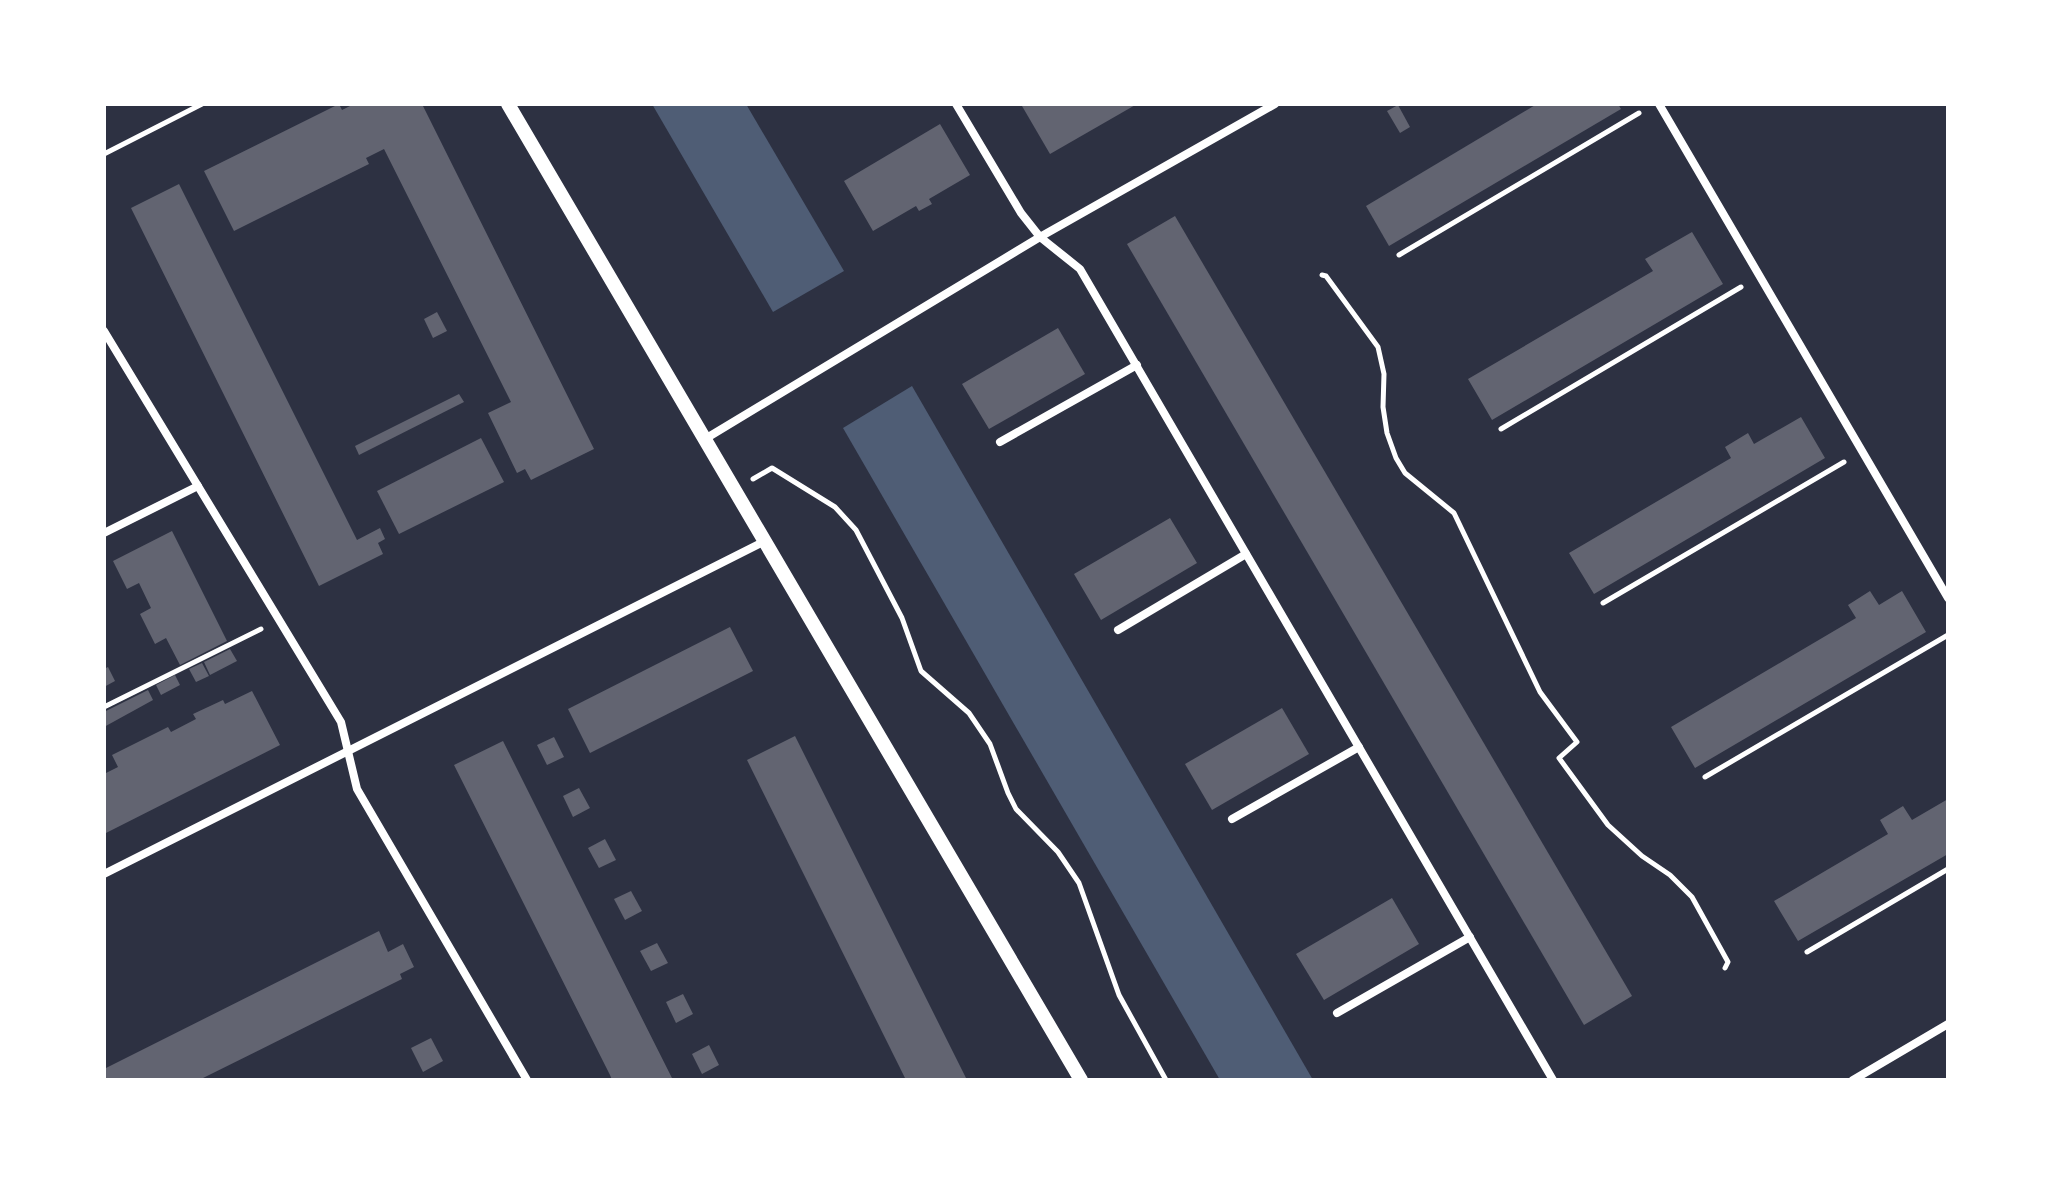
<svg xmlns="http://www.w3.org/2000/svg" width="2052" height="1184" font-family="'Asap Condensed',sans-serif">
<rect width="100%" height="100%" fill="#2d3142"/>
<g fill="#4f5d75">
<polygon points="652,104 746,104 844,271 773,312"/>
<polygon points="912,386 1313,1080 1220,1080 843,428"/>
</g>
<g fill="#626471">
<polygon points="339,104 342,110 354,104 422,104 594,449 531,480 525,469 517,473 488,413 511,402 384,149 366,158 369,164 234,231 204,171"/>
<polygon points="1026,104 1137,104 1050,154 1022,106"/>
<polygon points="1537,104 1618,104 1621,109 1389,246 1366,206"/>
<polygon points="1398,105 1410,127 1400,133 1387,111"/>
<polygon points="940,124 970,175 929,199 932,204 919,211 916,206 873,231 844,181"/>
<polygon points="179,184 357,540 380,528 385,539 378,543 383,554 319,586 131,208"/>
<polygon points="1175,216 1632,996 1584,1025 1127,244"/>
<polygon points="1692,232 1723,284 1492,420 1468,379 1653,271 1645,259"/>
<polygon points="437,312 447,331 433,338 424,319"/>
<polygon points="1058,328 1085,374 989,429 962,384"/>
<polygon points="459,394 464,402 359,455 355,446"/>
<polygon points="1801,417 1825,458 1594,594 1569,553 1731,458 1725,447 1748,433 1754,444"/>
<polygon points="481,438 504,482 399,534 377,491"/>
<polygon points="1170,518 1197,563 1101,620 1074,574"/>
<polygon points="172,531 227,641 180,665 166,638 155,644 140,614 151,608 139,583 127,589 113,561"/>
<polygon points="1870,591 1879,605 1902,591 1926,632 1695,768 1671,727 1856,618 1848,605"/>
<polygon points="730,627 753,671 590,753 568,709"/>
<polygon points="230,649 237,661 210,675 204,662"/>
<polygon points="202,663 209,676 196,682 189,669"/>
<polygon points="108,667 115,681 104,687 104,669"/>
<polygon points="175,675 180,685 161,695 156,685"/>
<polygon points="148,690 153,700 104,727 104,712"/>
<polygon points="252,691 280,745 104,834 104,774 118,767 112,755 168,727 171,732 196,719 193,714 223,700 225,704"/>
<polygon points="1282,708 1309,754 1212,810 1185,764"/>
<polygon points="795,736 967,1080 906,1080 747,760"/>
<polygon points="554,737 564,757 547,765 537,745"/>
<polygon points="503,741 594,923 673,1080 612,1080 610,1075 454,765"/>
<polygon points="579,788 590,808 573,817 563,796"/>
<polygon points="1948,799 1948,854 1798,941 1774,901 1888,834 1880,820 1903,806 1912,820"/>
<polygon points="605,839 616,860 599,868 588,848"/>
<polygon points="631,891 642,911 625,920 614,899"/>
<polygon points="1392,898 1419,944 1324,1000 1296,954"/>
<polygon points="379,931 388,952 403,944 414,967 400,974 402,979 199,1080 104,1080 104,1069"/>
<polygon points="657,943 668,963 651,971 640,951"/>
<polygon points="683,994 693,1014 676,1023 666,1002"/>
<polygon points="431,1038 443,1061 423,1072 411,1048"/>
<polygon points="709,1045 719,1065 702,1074 692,1054"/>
</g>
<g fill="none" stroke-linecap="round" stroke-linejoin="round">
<g stroke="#fff" stroke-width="5">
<polyline points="104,154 202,104"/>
<polyline points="1399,255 1639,113"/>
<polyline points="1322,275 1326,276 1378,347 1384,374 1383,407 1387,433 1396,458 1405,473 1454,513 1540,692 1577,742 1559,758 1608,825 1642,856 1670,875 1692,897 1728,962 1725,968"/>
<polyline points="1501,429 1741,287"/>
<polyline points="753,479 772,468 835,507 856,530 902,618 921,671 969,713 990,744 1008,793 1016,809 1058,852 1079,883 1119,995 1166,1080"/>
<polyline points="1603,603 1844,462"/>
<polyline points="104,707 261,629"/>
<polyline points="1705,777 1948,635"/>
<polyline points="1807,952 1948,869"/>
</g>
<g stroke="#fff" stroke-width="8">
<polyline points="956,104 1021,213 1040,237 1080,269 1553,1080"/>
<polyline points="1659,104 1948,598"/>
<polyline points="104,331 341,722 357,789 527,1080"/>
<polyline points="705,439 1040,237 1275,104"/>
<polyline points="1000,442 1137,365"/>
<polyline points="104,533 198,486"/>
<polyline points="1118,630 1246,554"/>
<polyline points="1232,819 1359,747"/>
<polyline points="104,874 765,541"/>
<polyline points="1337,1013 1470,937"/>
<polyline points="1853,1080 1948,1024"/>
</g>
<polyline stroke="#fff" stroke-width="14" points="508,104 1081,1080"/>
</g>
<rect width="2052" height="1184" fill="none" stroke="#ffffff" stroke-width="212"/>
</svg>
